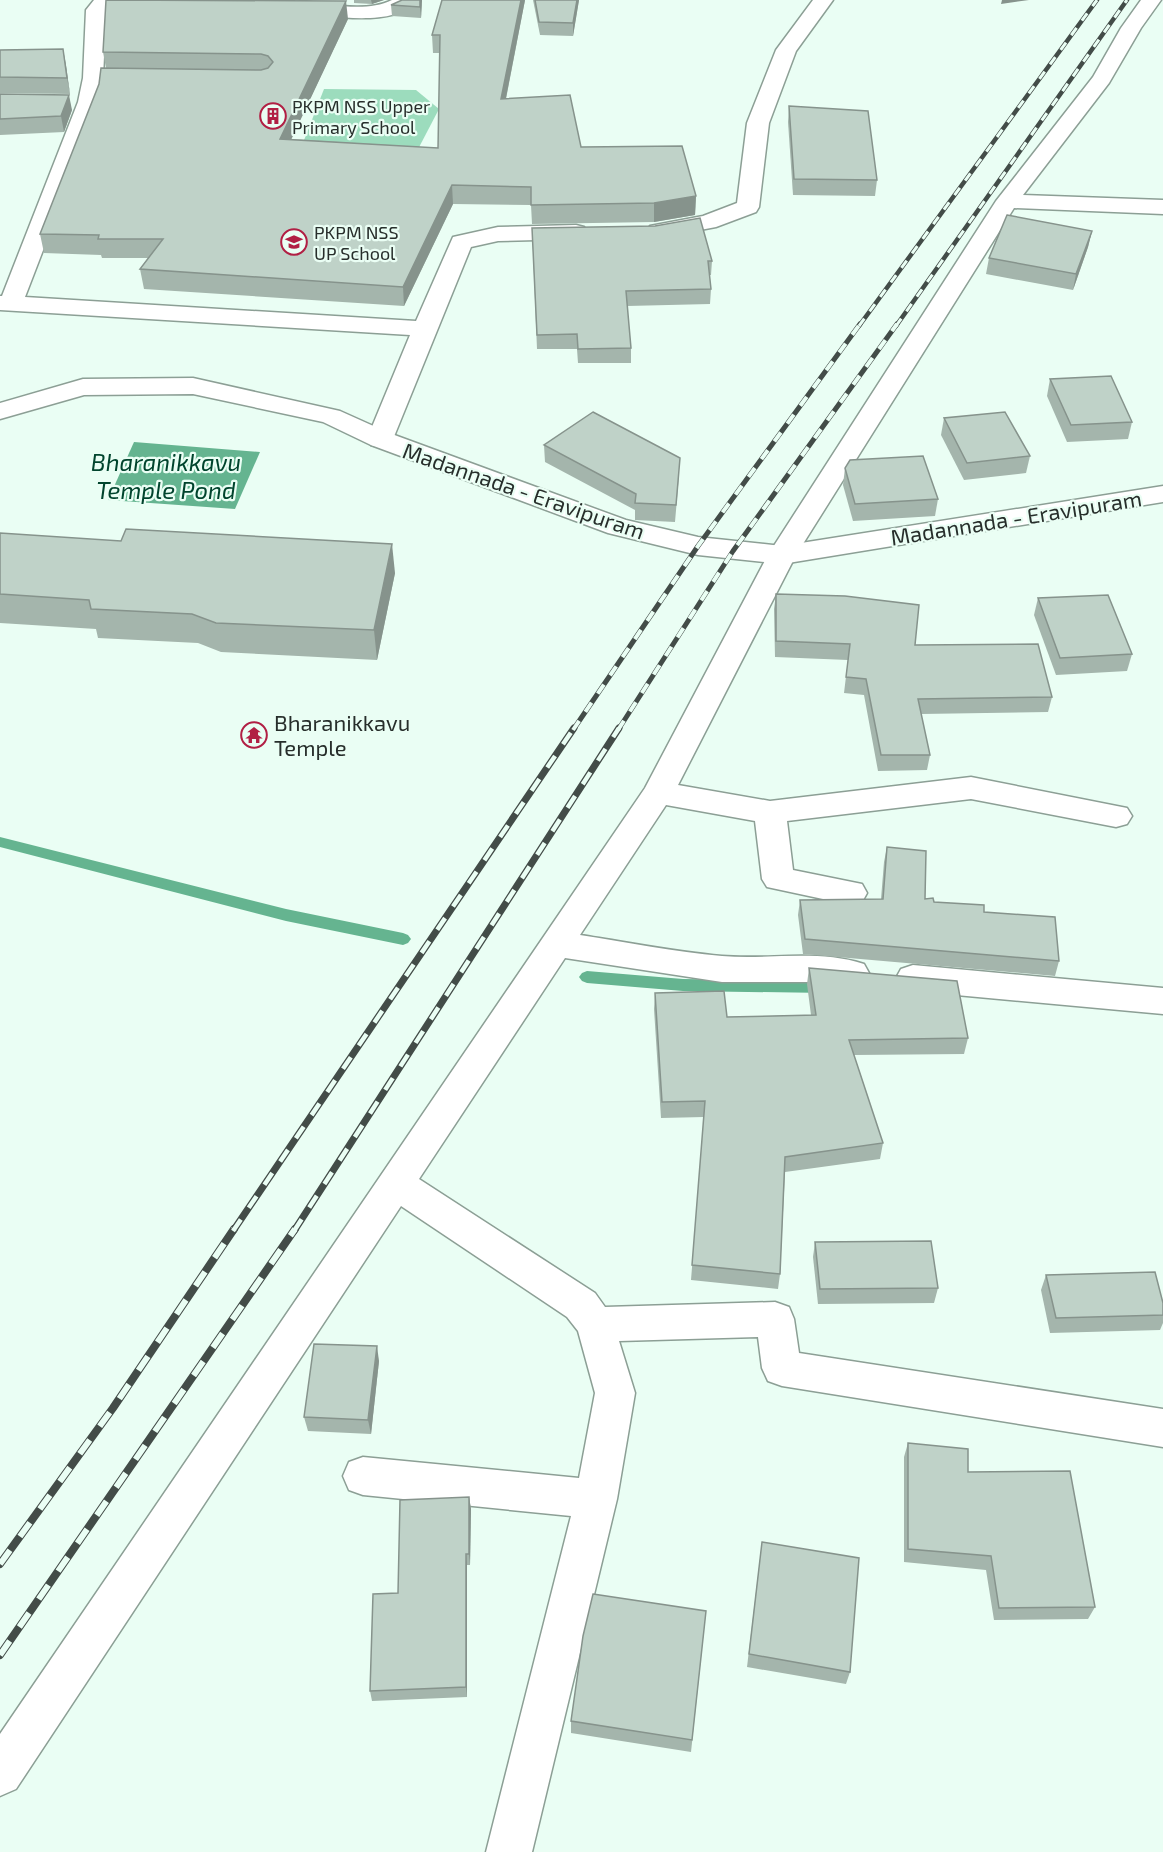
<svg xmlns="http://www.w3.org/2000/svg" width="1163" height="1852" font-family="'Exo 2',sans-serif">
<rect width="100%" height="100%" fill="#eafef4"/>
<polygon fill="#9cdcbd" points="324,89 416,90 439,109 369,243 299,153"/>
<polygon fill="#65b490" points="134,442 260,452 235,509 108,500"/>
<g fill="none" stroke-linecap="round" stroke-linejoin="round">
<g fill="#65b490" fill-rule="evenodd">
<polygon points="0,837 286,909 403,933 408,935 411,939 408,943 403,945 286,921 0,847"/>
<polygon points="587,971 683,979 827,981 832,983 835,987 832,991 827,993 683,991 587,983 582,981 579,977 582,973"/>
</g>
<g stroke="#8c9f95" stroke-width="3">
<g id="minor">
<polygon points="94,0 114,0 106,11 103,78 100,102 25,297 416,321 453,237 498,227 576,225 584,227 587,232 584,237 576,239 498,241 471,247 393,439 389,445 380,447 371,445 367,439 410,335 0,310 0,296 2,296 78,102 83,78 86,10"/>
<path d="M 392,0 L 417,0 C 398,28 330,16 302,13 L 295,11 L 292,7 L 295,3 L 302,1 C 330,4 366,13 392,0 Z"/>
<polygon points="813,0 833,0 796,51 769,123 759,207 756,212 716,227 658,238 650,236 647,231 650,226 703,216 737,203 747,123 776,50"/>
<path d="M 1141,0 L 1161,0 L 1141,28 L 1109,83 L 1023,195 L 1163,200 L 1163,214 L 1014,208 L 796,555 L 678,785 L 770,801 L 971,777 L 1127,808 L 1132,816 L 1127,824 L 1116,827 L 971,799 L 787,821 L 793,870 L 862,884 L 867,893 L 862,902 L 851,905 L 767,887 L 762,879 L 755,821 L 666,805 L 580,935 C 627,942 675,952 722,956 C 769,960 818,949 864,964 L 869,973 L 864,982 L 852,986 L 814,982 L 722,982 L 565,958 L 419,1179 L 595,1293 L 605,1307 L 775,1302 L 789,1307 L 794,1319 L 799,1353 L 1163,1409 L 1163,1447 L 782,1386 L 768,1381 L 762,1368 L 758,1337 L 619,1341 L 635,1393 L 617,1499 L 532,1852 L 486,1852 L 571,1516 L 363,1495 L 349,1490 L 343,1476 L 349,1462 L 363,1457 L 579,1478 L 595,1393 L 578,1331 L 567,1317 L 401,1206 L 16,1789 L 0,1796 L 0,1734 L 645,788 L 768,555 L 996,201 L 1093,77 L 1121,28 Z"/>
<polygon points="913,965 1163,988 1163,1014 913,991 901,987 896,978 901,969"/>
</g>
</g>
<g stroke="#8c9f95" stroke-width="3">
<polygon id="major" points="193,378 340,411 389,433 626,520 698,537 782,546 1163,486 1163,502 782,564 698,555 608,533 371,445 323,422 193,394 84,395 0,419 0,403 83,379"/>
</g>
<use href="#minor" fill="#fff" fill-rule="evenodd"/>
<use href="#major" fill="#fff" fill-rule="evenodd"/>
<g stroke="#434c48" stroke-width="4.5">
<g id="rail-far3">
<polyline points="859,326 1097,0"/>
<polyline points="896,326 1127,0"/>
</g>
</g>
<g stroke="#434c48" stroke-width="5">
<g id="rail-far2">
<polyline points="573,730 698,546 860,324"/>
<polyline points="618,730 733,551 897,324"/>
</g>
</g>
<g stroke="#434c48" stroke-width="7">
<g id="rail-far1">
<polyline points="233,1231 574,728"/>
<polyline points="294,1231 619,728"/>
</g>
</g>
<g stroke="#434c48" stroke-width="8">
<g id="rail">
<polyline points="0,1564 113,1408 234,1229"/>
<polyline points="0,1655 295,1229"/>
</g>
</g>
<use href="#rail-far3" stroke="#eafef4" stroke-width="3" stroke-dasharray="9" stroke-linecap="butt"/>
<use href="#rail-far2" stroke="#eafef4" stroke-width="4" stroke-dasharray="11" stroke-linecap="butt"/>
<use href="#rail-far1" stroke="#eafef4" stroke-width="4.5" stroke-dasharray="14" stroke-linecap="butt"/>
<use href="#rail" stroke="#eafef4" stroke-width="6" stroke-dasharray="17" stroke-linecap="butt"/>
</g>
<g fill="#a4b5ac">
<polygon points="354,0 384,0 372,4 354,3"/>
<polygon points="422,0 421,18 392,16 391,5"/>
<polygon points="525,0 506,99 581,147 696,196 695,215 654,222 532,224 531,205 453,204 404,306 144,289 140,269 148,258 102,258 101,255 44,253 40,234 106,68 103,52 348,19 291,139 438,148 440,53 433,53 432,35"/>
<polygon points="533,0 579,0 573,36 540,35"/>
<polygon points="63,49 70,94 0,93 0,50"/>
<polygon points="0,94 72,110 64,132 0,135"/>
<polygon points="789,106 877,180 875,196 793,195 788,122"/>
<polygon points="532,228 712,261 711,275 709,275 711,289 710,304 627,306 631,348 631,363 578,363 577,349 537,349"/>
<polygon points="1092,231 1088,247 1073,290 986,274 989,258"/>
<polygon points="1050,379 1132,422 1128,439 1067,442 1047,396"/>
<polygon points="944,418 1030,456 1026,473 964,480 941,435"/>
<polygon points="544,445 679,475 675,522 635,520 635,510 545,462"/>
<polygon points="845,468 938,499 935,516 853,521 843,485"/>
<polygon points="0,533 395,573 377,660 221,652 198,643 98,638 96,629 0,623"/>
<polygon points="776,594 1052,697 1048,712 921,714 930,755 927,770 878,771 864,695 844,693 848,660 775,657 774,609"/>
<polygon points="1038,598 1132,654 1127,671 1056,675 1034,615"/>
<polygon points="887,847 925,899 934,902 984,912 1059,961 1055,976 803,954 798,915 800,900 881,899 884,862"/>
<polygon points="809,968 968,1038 964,1054 854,1055 883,1143 880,1159 785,1172 780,1274 778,1289 691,1280 704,1117 661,1118 654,1009 655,993 727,1017 811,1015 807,984"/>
<polygon points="815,1242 938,1288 934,1303 818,1304 813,1257"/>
<polygon points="1046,1275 1163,1303 1163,1323 1160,1330 1050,1333 1041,1290"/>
<polygon points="379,1361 371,1434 308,1431 304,1417"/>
<polygon points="908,1443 968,1472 1095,1607 1088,1619 994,1620 986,1570 904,1562 904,1457"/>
<polygon points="469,1497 471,1509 470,1565 467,1565 467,1697 372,1701 370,1691 398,1593"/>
<polygon points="762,1542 850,1672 846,1684 747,1667"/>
<polygon points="706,1611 691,1752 571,1733 571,1721"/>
</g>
<g fill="#86938c">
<polygon points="371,0 384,0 372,4"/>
<polygon points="420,0 422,0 421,18 420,7"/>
<polygon points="521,0 525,0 502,118 501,99"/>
<polygon points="577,0 579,0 573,36 573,23"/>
<polygon points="1002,0 1029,0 1001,4"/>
<polygon points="346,1 348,19 283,157 280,139"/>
<polygon points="63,49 66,65 70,94 67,78"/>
<polygon points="69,95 72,110 64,132 61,116"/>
<polygon points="452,185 453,204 404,306 403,287"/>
<polygon points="696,196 695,215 654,222 654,203"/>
<polygon points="1092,231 1088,247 1073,290 1076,274"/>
<polygon points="392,544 395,573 377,660 374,630"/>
<polygon points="377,1346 379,1361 371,1434 368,1420"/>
<polygon points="469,1497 471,1509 470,1565 469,1554"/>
<polygon points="466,1554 467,1565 467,1697 466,1687"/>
</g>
<g fill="#bfd2c8" stroke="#86938c" stroke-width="1.5">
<polygon points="106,0 346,1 280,139 438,148 440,35 432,35 442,0 521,0 501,99 570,95 581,147 682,146 696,196 654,203 531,205 531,187 452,185 403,287 140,269 163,239 98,239 99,235 40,234 99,84 101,68 261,70 268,68 273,62 268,56 261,54 103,52"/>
<polygon points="402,0 420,0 420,7 391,5"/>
<polygon points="535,0 577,0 573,23 539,22"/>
<polygon points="63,49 67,78 0,77 0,50"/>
<polygon points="0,94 69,95 61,116 0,119"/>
<polygon points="789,106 868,111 877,180 794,179"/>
<polygon points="1007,215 1092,231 1076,274 989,258"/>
<polygon points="700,218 712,261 708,261 711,289 626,291 631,348 578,349 577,334 537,335 532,228 655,226"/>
<polygon points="1111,376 1132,422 1071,425 1050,379"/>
<polygon points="593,412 680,458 676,505 635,503 636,494 544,445"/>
<polygon points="1005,412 1030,456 967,463 944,418"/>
<polygon points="923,456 938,499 855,504 845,468 850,460"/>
<polygon points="126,529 392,544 374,630 216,623 192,614 91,609 89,600 0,594 0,533 121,541"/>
<polygon points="776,594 845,596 919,605 915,645 1038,644 1052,697 918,699 930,755 881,755 866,679 846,677 850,644 776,641"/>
<polygon points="1108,595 1132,654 1060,658 1038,598"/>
<polygon points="887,847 926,851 925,899 933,898 934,902 984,905 984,912 1055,917 1059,961 805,939 800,900 883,899"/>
<polygon points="809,968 957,981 968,1038 849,1040 883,1143 785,1157 780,1274 692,1265 705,1101 662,1102 655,993 724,991 727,1017 816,1015"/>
<polygon points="931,1241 938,1288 820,1289 815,1242"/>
<polygon points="1155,1272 1163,1303 1163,1315 1056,1318 1046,1275"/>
<polygon points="314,1344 377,1346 368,1420 304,1417"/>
<polygon points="908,1443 968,1449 968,1472 1070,1471 1095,1607 999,1608 991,1556 908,1549"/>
<polygon points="469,1497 469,1554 466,1554 466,1687 370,1691 373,1594 398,1593 400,1500"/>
<polygon points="762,1542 859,1558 850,1672 749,1654"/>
<polygon points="593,1594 706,1611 692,1740 571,1721 583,1636"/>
</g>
<defs>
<g id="building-ring" transform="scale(1.35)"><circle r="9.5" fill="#eafef4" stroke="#b11f44" stroke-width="1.5"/><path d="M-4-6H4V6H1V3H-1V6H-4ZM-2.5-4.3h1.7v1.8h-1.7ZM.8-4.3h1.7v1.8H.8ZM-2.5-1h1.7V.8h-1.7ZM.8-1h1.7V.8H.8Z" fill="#b11f44"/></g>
<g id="school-ring" transform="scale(1.35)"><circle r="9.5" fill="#eafef4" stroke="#b11f44" stroke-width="1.5"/><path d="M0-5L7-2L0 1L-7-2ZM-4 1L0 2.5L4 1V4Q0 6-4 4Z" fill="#b11f44"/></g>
<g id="temple-ring" transform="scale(1.35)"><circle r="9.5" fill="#eafef4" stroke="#b11f44" stroke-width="1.5"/><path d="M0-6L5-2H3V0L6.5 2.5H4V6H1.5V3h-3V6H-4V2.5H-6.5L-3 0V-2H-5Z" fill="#b11f44"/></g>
</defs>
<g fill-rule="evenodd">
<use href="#building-ring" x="273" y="116"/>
<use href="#school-ring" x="294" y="242"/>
<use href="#temple-ring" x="254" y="735"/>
</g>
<g text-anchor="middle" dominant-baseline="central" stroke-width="4.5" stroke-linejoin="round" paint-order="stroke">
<g font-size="18" fill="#272e2b" stroke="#eafef4" text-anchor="start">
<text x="292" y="106">PKPM NSS Upper<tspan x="292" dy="21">Primary School</tspan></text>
<text x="314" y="232">PKPM NSS<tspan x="314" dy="21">UP School</tspan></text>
</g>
<g font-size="22" fill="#272e2b" stroke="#eafef4">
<text transform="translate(524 490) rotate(19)">Madannada - Eravipuram</text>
<text transform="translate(1016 517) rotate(-9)">Madannada - Eravipuram</text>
</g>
<g font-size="22" fill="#272e2b" stroke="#eafef4" text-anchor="start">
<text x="274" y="722">Bharanikkavu<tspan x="274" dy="25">Temple</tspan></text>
</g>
<g font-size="24" font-style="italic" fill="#00442d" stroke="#eafef4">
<text x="166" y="461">Bharanikkavu<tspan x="166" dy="28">Temple Pond</tspan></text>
</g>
</g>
</svg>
